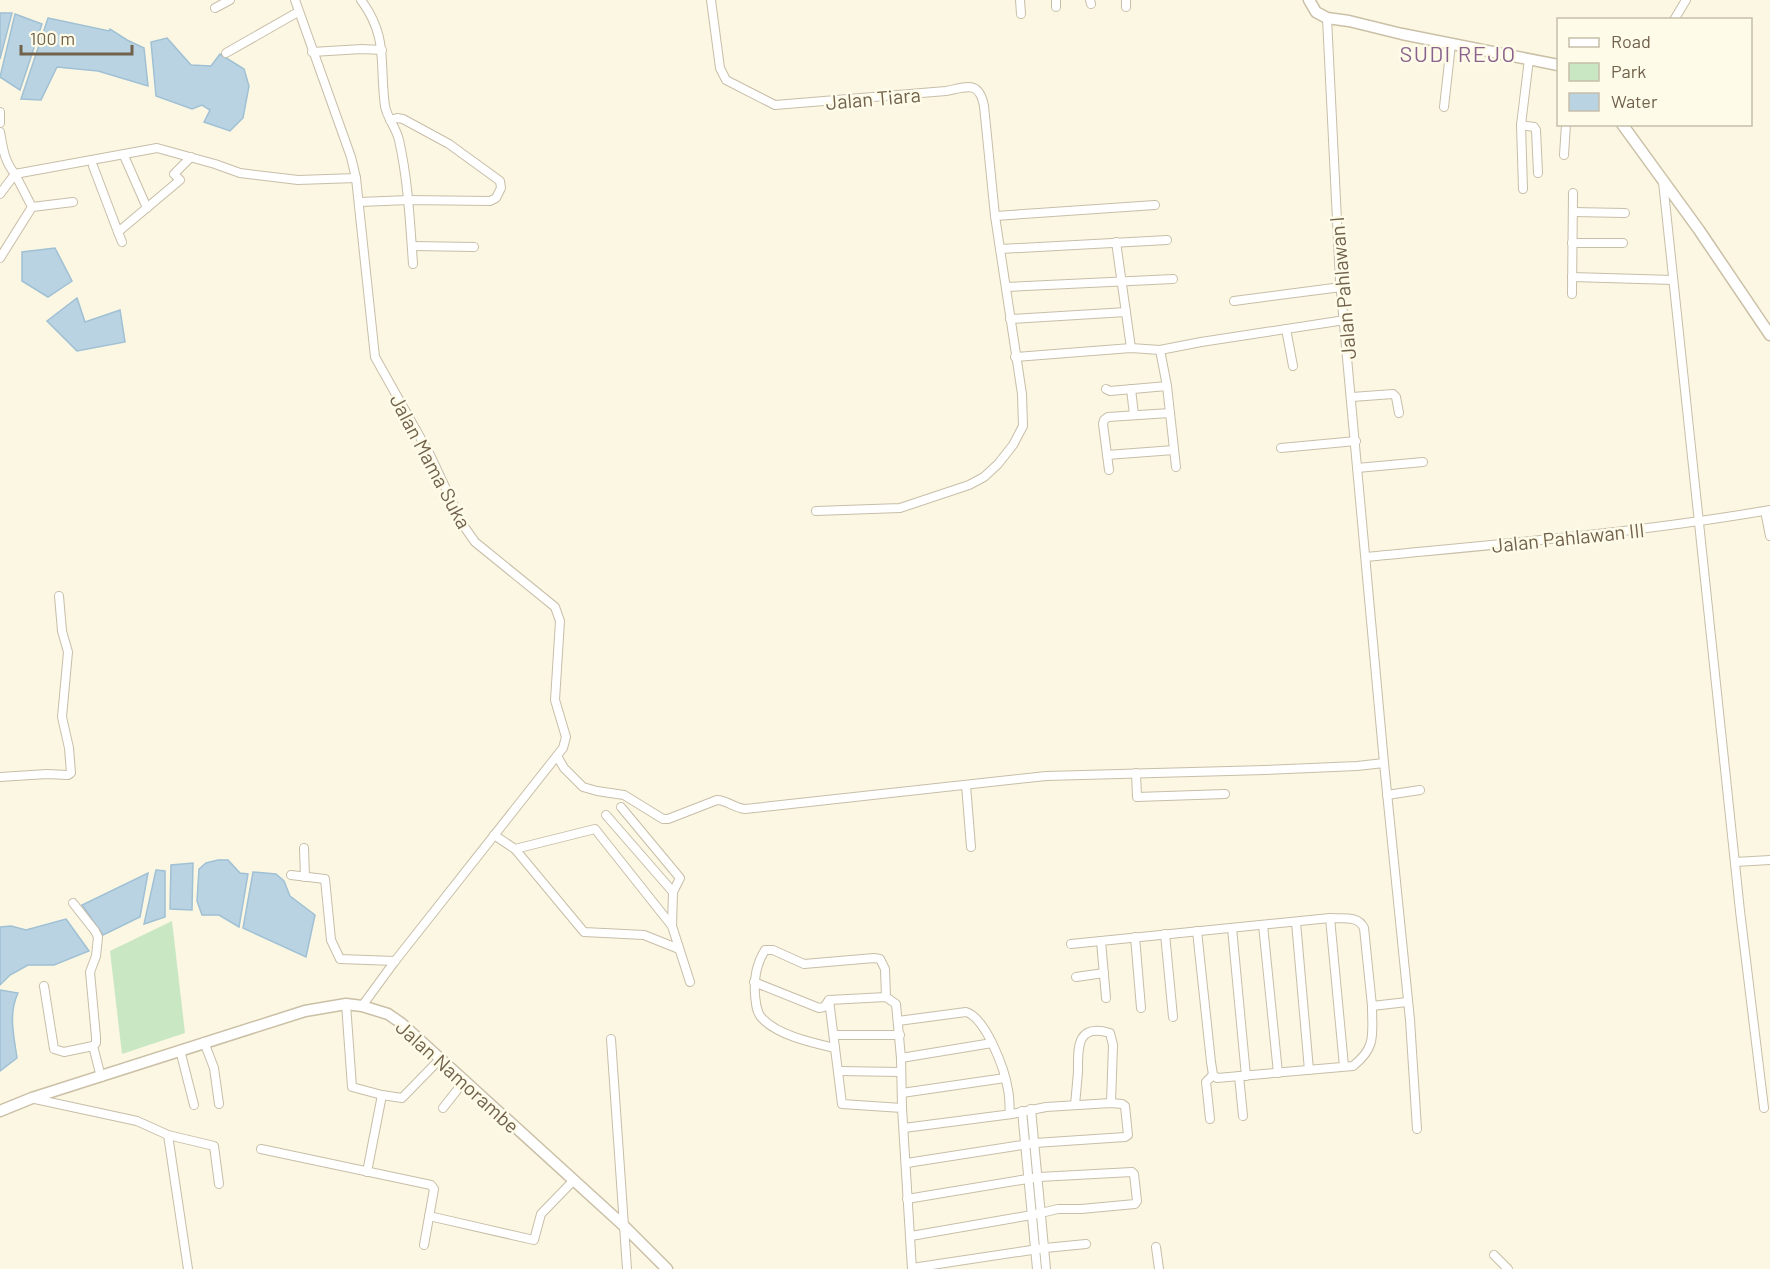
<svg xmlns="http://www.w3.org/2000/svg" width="1770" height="1269" font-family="Barlow,sans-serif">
<rect width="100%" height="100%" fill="#fbf7e3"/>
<polygon fill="#c9e7c3" points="172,921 185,1033 122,1054 110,951"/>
<g fill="#b9d3e3" stroke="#a0c0d4" stroke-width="1.5">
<polygon points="0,13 12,13 0,59"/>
<polygon points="15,14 42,24 20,90 0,77"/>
<polygon points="48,18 109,31 110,29 127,40 144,48 148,86 98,71 57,67 41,100 21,99"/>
<polygon points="167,38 191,65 211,66 220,54 244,69 249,86 243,118 230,131 204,122 210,110 202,105 192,109 156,96 151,42"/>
<polygon points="55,248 72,281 48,297 22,281 22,252"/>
<polygon points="77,298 85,322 120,310 125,342 77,351 47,321"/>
<polygon points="218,860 228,860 240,873 248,874 239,927 219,915 202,915 197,901 199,869 206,863"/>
<polygon points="193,863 192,910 170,909 171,865"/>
<polygon points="156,870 165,871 165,917 144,924"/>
<polygon points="253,872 276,874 284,881 290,896 315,915 306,957 243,928"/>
<polygon points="148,873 140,917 103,935 82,905"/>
<polygon points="66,919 89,951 54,965 28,965 10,975 0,985 0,927 11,926 26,930"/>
<path d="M 0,990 L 18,993 C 8,1014 14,1036 17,1058 L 0,1071 Z"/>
</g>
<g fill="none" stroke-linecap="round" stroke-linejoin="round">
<g stroke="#c8bea8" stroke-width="10">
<g id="minor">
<polyline points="295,0 351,157 356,178 375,357 430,455 463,525 475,542 555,607 560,621 555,700 566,737 563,748 395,961 362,1006"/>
<path d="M 361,0 C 389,38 379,63 385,106 C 387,118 396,127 399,140 C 408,180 410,222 413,264"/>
<path d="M 711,0 L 720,68 L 726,80 L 775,105 L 946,91 C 967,87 979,80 984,106 L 995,216 L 1022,394 L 1023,426 L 1013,445 L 998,464 L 984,477 L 969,485 L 900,508 L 816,511"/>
<polyline points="1020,0 1021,14"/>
<polyline points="1056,0 1056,7"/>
<polyline points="1090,0 1091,4"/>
<polyline points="1126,0 1126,7"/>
<polyline points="215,8 230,0"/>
<polyline points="1327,18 1340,281 1384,763 1410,1020 1417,1129"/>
<polyline points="1674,20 1686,0"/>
<polyline points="312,52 362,49 382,50"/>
<polyline points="226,53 298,12"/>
<polyline points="1444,107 1451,44"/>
<polyline points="0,112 0,123"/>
<polyline points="1521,125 1534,127 1536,130 1538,173"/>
<path d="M 0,132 C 3,148 4,161 15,174 L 157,148 L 215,164 L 240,173 L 298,180 L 356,178"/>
<polyline points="1564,155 1566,124"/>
<polyline points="125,158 147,208"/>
<polyline points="93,166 118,232 180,180 174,174 191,157"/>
<polyline points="1663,182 1740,911 1764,1108"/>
<polyline points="1523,189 1521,125 1529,59"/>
<polyline points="0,194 15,174 32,207 0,258"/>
<polyline points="360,202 408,200 490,201 496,198 501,188 500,181 449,144 403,119 397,118 390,120"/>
<polyline points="32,207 73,202"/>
<polyline points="1573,212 1625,213"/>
<polyline points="995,216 1155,205"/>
<polyline points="118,232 122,242"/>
<polyline points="1116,242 1131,348"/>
<polyline points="1572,243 1623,243"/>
<polyline points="412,246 474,247"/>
<polyline points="1000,249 1167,240"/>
<polyline points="1572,277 1673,280"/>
<polyline points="1006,287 1173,279"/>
<polyline points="1572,294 1573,193"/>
<polyline points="1234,301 1341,287"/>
<polyline points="1010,319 1126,312"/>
<polyline points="1286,329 1293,366"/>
<polyline points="1160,350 1167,386 1176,467"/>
<polyline points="1015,357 1131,348 1160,350 1201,342 1345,320"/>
<polyline points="1106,389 1110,391 1167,386"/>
<polyline points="1131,389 1134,415"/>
<polyline points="1352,397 1393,394 1396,397 1399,413"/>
<polyline points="1281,448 1356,441"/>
<polyline points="1107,455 1174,450"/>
<polyline points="1357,468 1423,462"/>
<polyline points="1109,470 1103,424 1104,420 1108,417 1170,413"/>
<polyline points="1765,511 1770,536"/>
<path d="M 1366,557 C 1501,544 1636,533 1770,510"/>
<path d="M 557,756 L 564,768 L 583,787 L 597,791 L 624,795 L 663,819 L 668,819 L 717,800 C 727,800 734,808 745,809 L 1046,776 L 1265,770 L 1357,766 L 1384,763"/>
<polyline points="1136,773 1137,797 1225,794"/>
<polyline points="0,777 47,774 68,775 71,773 69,748 62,717 68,652 62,631 59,596"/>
<polyline points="966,785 971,847"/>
<polyline points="1387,795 1420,790"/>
<polyline points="621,807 680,878 673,892"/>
<polyline points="606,815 673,892 672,926"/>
<polyline points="494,835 515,849 595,829 672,926 690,982"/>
<polyline points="304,848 305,877"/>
<polyline points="515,849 584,932 644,935 679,949"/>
<polyline points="1735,862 1770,860"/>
<polyline points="291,875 325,879 331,940 340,959 395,961"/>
<polyline points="73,903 95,931 98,937 96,956 90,972 96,1037 96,1043 93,1046 101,1077"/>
<polyline points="1330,918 1344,1066"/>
<polyline points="1296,922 1309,1070"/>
<polyline points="1263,925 1278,1073"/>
<polyline points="1232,928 1246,1076"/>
<path d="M 1197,931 L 1211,1062 L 1213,1075 L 1217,1078 L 1353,1066 C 1377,1047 1372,1034 1372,1006"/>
<polyline points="1165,934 1173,1017"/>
<polyline points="1135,937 1141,1008"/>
<polyline points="1101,941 1106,998"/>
<path d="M 1071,944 L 1330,918 C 1343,919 1358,915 1364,928 L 1372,1006 L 1407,1002"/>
<polyline points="1076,977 1104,973"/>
<polyline points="754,982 819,1008 824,1007 829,1000 842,1104 902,1108 912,1269"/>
<polyline points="44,986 54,1049 64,1052 93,1046"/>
<polyline points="829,1000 886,997 896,1004 901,1058 902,1108"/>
<polyline points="346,1004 352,1087 382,1095 402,1098 440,1059"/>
<path d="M 898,1021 L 966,1012 C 986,1018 1005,1070 1008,1090 C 1010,1098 1009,1106 1010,1114"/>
<polyline points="834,1035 900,1035"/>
<polyline points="611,1039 627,1269"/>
<polyline points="204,1042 214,1068 219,1104"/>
<path d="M 835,1048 C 813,1043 776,1035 761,1017 C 756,1011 756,1003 755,995 C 754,978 756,965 765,950 L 773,950 L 804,964 L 874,958 L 880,959 L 885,969 L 886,997"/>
<polyline points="180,1050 194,1105"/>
<polyline points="901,1058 992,1043"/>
<polyline points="839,1071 900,1072"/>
<polyline points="1239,1076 1243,1116"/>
<polyline points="902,1093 1005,1078"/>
<polyline points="35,1099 137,1121 168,1135 188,1269"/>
<path d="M 1075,1105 C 1076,1094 1077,1083 1078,1072 C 1078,1048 1076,1023 1110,1033 L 1113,1045 L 1111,1103"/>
<polyline points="443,1108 465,1080"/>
<polyline points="1031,1109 1046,1269"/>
<polyline points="1022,1111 1037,1269"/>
<polyline points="1210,1119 1206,1082 1213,1075"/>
<polyline points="904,1128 1012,1114 1046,1107 1111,1103 1122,1104 1125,1106 1128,1135 1125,1137 1035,1143 907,1163"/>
<polyline points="168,1135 214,1146 219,1184"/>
<polyline points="261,1149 431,1185 434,1189 424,1245"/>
<polyline points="367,1172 382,1095"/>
<polyline points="907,1199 1039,1177 1132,1172 1134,1174 1137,1201 1135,1204 1081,1209 1058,1209 1032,1215 911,1236"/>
<polyline points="429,1216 534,1240 541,1214 573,1181"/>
<polyline points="1156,1247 1159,1269"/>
<polyline points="1494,1255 1508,1269"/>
<polyline points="912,1268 1045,1248 1086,1244"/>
</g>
</g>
<g stroke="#cbc0a6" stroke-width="13">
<g id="secondary">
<polyline points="1309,0 1316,12 1327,18 1349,21 1402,34 1558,65"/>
<polyline points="1622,124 1699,230 1770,335"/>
<polyline points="0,1111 32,1098 305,1011 346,1004 362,1006 388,1014 401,1023 623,1225 667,1269"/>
</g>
</g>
<use href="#minor" stroke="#fff" stroke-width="8"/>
<use href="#secondary" stroke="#fff" stroke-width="10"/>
</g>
<g text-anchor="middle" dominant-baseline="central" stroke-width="5" stroke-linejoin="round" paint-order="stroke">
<g font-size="20" fill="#71624b" stroke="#fefbe9">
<text transform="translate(873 98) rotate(-5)">Jalan Tiara</text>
<text transform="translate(1342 288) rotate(-95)">Jalan Pahlawan I</text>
<text transform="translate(431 461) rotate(62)">Jalan Mama Suka</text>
<text transform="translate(1568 537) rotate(-6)">Jalan Pahlawan III</text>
<text transform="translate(458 1076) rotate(42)">Jalan Namorambe</text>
</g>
<g font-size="22" letter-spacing="1.5" fill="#8a638d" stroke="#fefbe9">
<text x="1458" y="53">SUDI REJO</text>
</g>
</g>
<rect x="1557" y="18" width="195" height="108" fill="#fefbe9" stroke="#c6beaa" stroke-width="1.5"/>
<rect x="1569" y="38" width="30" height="9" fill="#ffffff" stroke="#c6beaa" stroke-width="1.5"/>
<text x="1611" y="48" font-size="18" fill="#71624b">Road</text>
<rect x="1569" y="63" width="30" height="18" fill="#c9e7c3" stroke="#c6beaa" stroke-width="1.5"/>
<text x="1611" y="78" font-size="18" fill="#71624b">Park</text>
<rect x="1569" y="93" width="30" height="18" fill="#b9d3e3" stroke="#c6beaa" stroke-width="1.5"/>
<text x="1611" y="108" font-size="18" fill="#71624b">Water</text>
<path d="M21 45v9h111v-9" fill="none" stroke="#71624b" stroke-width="3"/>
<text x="30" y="45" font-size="18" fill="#71624b" stroke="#fefbe9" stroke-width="4.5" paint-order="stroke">100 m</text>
</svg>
